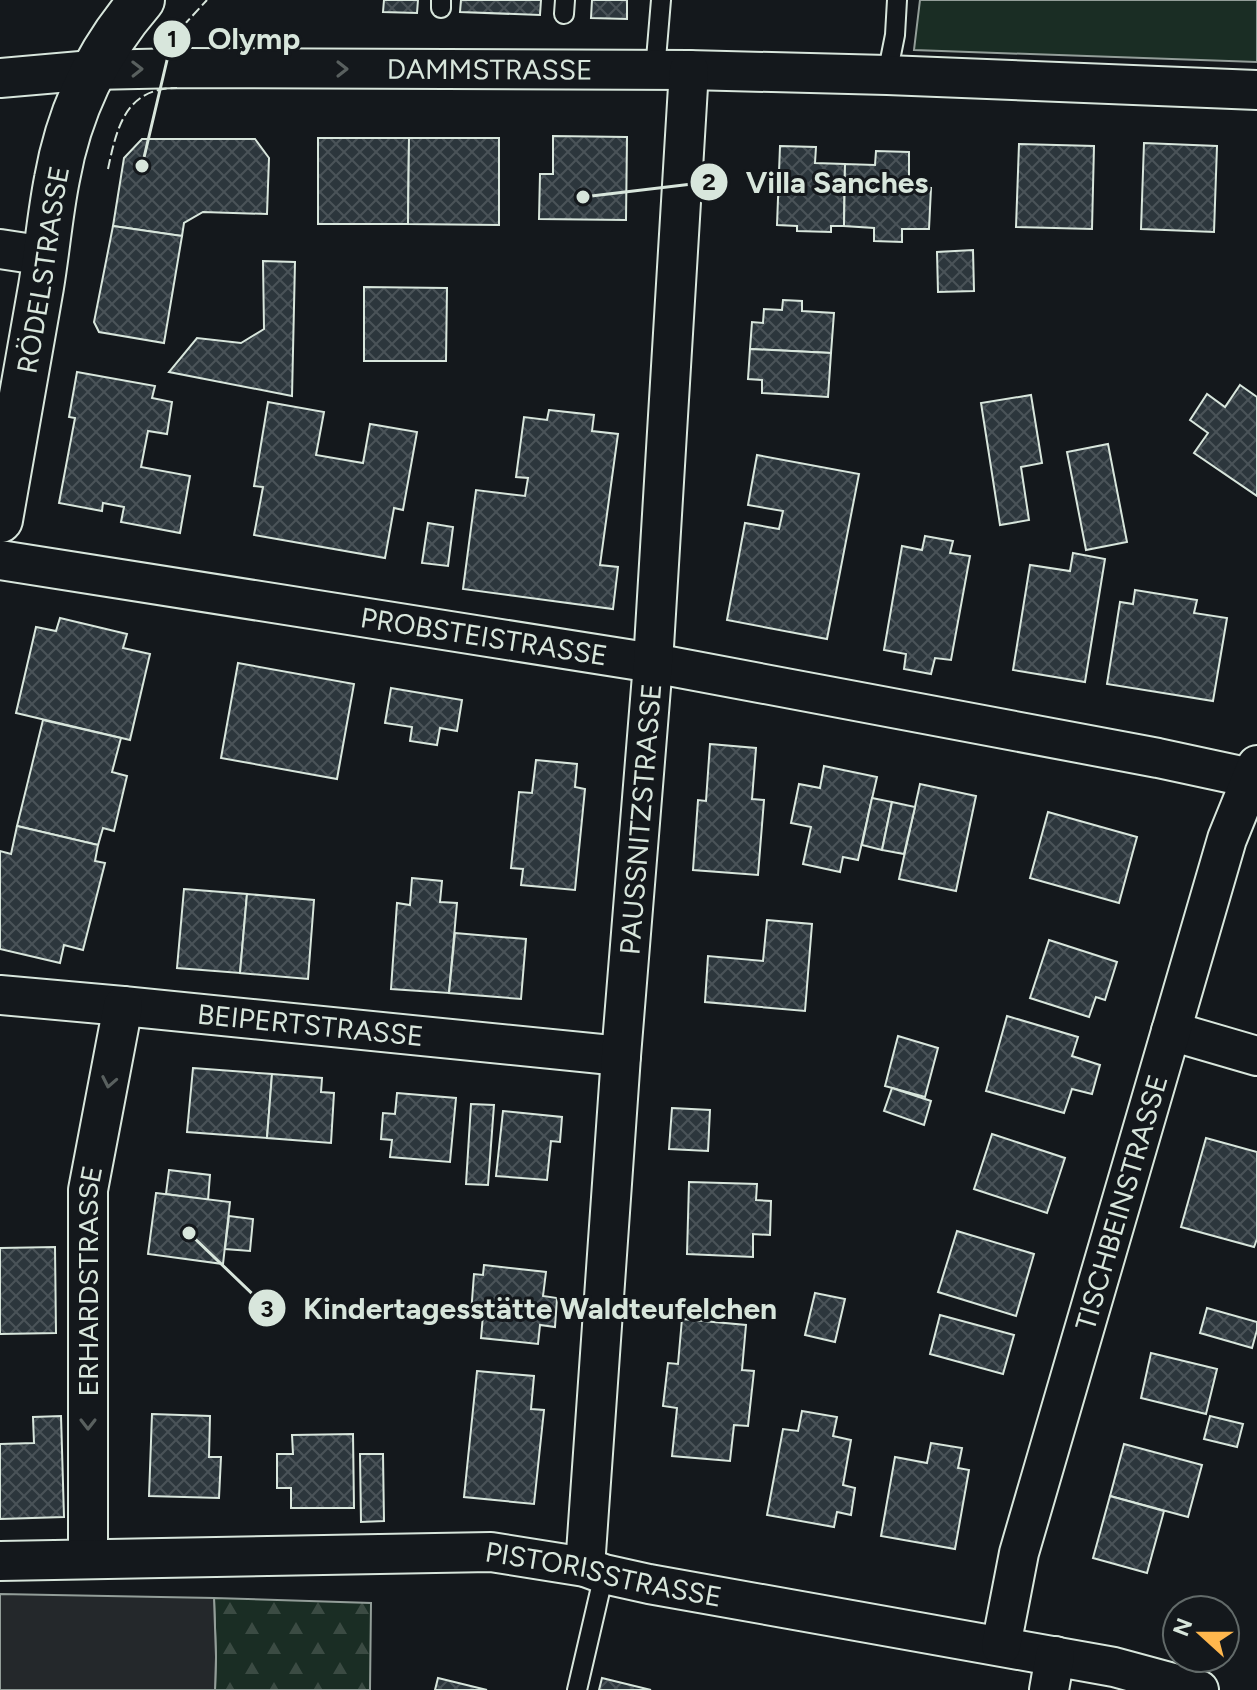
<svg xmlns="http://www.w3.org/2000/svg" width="1257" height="1690" font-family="Figtree,sans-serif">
<defs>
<pattern id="forest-firs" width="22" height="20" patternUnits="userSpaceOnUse" patternTransform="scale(2)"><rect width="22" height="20" fill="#1a2d24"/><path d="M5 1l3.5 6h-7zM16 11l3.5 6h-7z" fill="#3b4b43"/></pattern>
<pattern id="building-cross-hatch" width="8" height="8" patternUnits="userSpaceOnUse" patternTransform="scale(2)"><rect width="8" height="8" fill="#2c363c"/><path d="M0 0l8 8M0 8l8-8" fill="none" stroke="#4a5358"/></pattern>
</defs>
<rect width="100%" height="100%" fill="#14181c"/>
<polygon fill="#1a2d24" stroke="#939e99" stroke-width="2" points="920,0 1257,0 1257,62 914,50"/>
<polygon fill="url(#forest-firs)" stroke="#939e99" stroke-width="2" points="214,1598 371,1603 370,1690 215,1690 216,1657"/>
<polygon fill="#24282b" stroke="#939e99" stroke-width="2" points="0,1594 214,1598 216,1657 215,1690 0,1690"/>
<g fill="url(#building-cross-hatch)" stroke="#d8e6dc" stroke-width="2">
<polygon points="384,0 418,0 417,13 383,12"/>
<polygon points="461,0 541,0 540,15 460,12"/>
<polygon points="592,0 627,0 627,19 591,18"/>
<polygon points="553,136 627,137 626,220 539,219 540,174 553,174"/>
<polygon points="318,138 409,138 408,224 318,224"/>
<polygon points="409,138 499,138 499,225 408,224"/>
<polygon points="142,139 255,139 269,158 267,214 203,212 184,223 182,236 113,226 124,158"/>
<polygon points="1144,143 1217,146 1214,232 1141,229"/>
<polygon points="1019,144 1094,146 1092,229 1016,227"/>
<polygon points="780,146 816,147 815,163 845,164 844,226 831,226 831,232 797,231 797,226 777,225"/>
<polygon points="876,151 909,152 909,187 931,188 929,229 902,229 902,242 874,241 874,228 844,226 845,164 875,165"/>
<polygon points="113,226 182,236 164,343 99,332 94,322"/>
<polygon points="973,250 974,291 938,292 937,252"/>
<polygon points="263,261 295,262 292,396 169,372 197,338 241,343 264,329"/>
<polygon points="364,287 447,288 446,361 364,361"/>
<polygon points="783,300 802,301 802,311 834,313 831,353 750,349 752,322 763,323 764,309 782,310"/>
<polygon points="750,349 831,353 828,397 762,393 762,380 748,379"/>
<polygon points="77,372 155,386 152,398 172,402 167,434 148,431 141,467 190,476 180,533 121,522 124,507 103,503 102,511 59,503 75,418 69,417"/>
<polygon points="1240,385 1257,397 1257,496 1194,453 1208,433 1190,420 1207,394 1225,407"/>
<polygon points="1031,395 1042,463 1021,467 1029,520 1000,525 981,403"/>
<polygon points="268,402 324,412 316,455 363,463 370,424 417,432 403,510 394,508 385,558 254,535 263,487 254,486"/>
<polygon points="549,410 594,415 592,431 618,434 600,565 618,567 613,609 463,589 476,490 525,496 528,478 516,477 524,417 547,420"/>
<polygon points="1108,444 1127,542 1086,550 1067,452"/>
<polygon points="757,455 859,474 827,639 727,620 745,523 779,529 783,511 748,505"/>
<polygon points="428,523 453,527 448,566 422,563"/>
<polygon points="925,536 953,541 950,553 970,556 951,660 935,658 931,674 904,669 906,654 884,650 902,546 922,550"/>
<polygon points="1073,553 1105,559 1085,682 1013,670 1030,565 1070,571"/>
<polygon points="1135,590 1197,600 1194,613 1227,618 1213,701 1107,684 1120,602 1133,604"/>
<polygon points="60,618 127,634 123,648 150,654 130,740 16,713 36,627 56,631"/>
<polygon points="238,663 354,684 337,779 221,758"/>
<polygon points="391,688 462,700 457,731 440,728 437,745 410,741 412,727 385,723"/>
<polygon points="43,720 121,738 112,772 127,776 114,831 103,828 98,845 17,826"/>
<polygon points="710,744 756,748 752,799 764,800 758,875 693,870 698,800 706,801"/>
<polygon points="536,760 577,764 575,787 585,789 575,890 521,885 523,869 511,868 519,792 532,793"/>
<polygon points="824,766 877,777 858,860 843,857 840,872 803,864 811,827 791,823 799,784 820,788"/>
<polygon points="920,784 976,796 956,891 899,879"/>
<polygon points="872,798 892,802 882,850 862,845"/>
<polygon points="892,802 915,807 904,854 882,850"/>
<polygon points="1048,812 1137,837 1119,903 1030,878"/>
<polygon points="17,826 98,845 95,861 105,863 83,950 64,945 60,963 0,949 0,851 11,854"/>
<polygon points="412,878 442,881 440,902 457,903 449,993 391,989 397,903 410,905"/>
<polygon points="184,889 247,894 240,973 177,968"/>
<polygon points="247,894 314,900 308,979 240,973"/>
<polygon points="767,920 812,924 805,1011 705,1002 708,956 763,961"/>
<polygon points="455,933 526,939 521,999 449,993"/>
<polygon points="1049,940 1117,962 1105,1000 1096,997 1089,1017 1030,998"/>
<polygon points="1007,1016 1078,1037 1072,1056 1100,1065 1092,1094 1072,1089 1064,1113 986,1091"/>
<polygon points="898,1036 938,1048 925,1097 885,1086"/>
<polygon points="193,1068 272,1074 267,1138 187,1132"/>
<polygon points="272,1074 322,1078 321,1092 334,1093 331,1143 267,1138"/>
<polygon points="892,1088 931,1101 924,1125 884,1111"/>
<polygon points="397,1093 456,1098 450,1162 390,1157 392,1140 381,1139 383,1113 395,1114"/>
<polygon points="471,1104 494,1105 488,1185 466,1184"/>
<polygon points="672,1108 710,1110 708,1151 669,1149"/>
<polygon points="503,1111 562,1117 560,1142 551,1141 547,1180 496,1176"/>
<polygon points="992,1134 1065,1158 1047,1213 974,1189"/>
<polygon points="1206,1138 1257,1152 1257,1239 1254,1247 1181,1227"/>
<polygon points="169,1170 210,1175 208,1200 166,1194"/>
<polygon points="689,1182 757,1184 756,1200 771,1201 770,1235 753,1234 753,1257 687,1254"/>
<polygon points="156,1193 230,1202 223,1264 148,1254"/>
<polygon points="229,1216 253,1219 250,1251 225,1249"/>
<polygon points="957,1231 1034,1254 1016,1316 938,1292"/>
<polygon points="55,1247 56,1333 0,1334 0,1248"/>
<polygon points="484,1265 546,1272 543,1296 557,1298 555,1327 540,1325 538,1344 481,1338 483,1315 471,1314 474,1274 483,1275"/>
<polygon points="815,1293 845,1299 835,1342 805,1335"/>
<polygon points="1207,1308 1257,1322 1257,1330 1252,1348 1200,1333"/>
<polygon points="940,1315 1014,1335 1003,1374 930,1354"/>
<polygon points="682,1319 746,1325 742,1370 754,1371 748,1426 734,1425 730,1461 672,1456 677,1408 663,1406 668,1363 678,1364"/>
<polygon points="1151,1353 1217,1369 1206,1414 1141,1398"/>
<polygon points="477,1371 534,1376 531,1409 544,1410 534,1504 464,1497"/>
<polygon points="802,1411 837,1417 833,1436 851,1440 843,1485 855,1488 851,1515 837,1512 834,1527 767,1515 783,1429 798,1431"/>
<polygon points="152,1414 210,1416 209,1457 221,1457 219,1498 149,1496"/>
<polygon points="61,1416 64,1517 0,1519 0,1444 34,1443 33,1417"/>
<polygon points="1210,1416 1243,1424 1237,1447 1204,1439"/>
<polygon points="353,1434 354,1508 291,1508 291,1488 277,1488 277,1454 293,1454 292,1435"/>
<polygon points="931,1443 962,1448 958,1468 969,1470 955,1549 881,1536 895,1457 927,1463"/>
<polygon points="1124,1444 1202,1465 1188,1517 1110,1496"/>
<polygon points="360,1454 383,1454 384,1521 361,1522"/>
<polygon points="1110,1496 1164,1511 1147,1573 1093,1558"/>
<polygon points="438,1678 487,1690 435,1690"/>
<polygon points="602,1678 651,1690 599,1690"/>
</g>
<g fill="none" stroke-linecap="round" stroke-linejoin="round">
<g stroke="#d8e6dc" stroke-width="22">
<g id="lane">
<polyline points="441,8 441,0"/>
<polyline points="564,14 565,0"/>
<polyline points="655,71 661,0"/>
<polyline points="887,75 895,35 897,0"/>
<polyline points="577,1690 604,1574"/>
</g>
</g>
<g stroke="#d8e6dc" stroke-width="42">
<g id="street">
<path id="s1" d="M 0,78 L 92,70 L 183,68 L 689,70 L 887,75 L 1257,90"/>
<polyline points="0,249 46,256"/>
<path id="s2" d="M 0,560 L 653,663 L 1158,758 L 1251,778"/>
<path id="s3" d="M 0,995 L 123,1006 L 621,1056"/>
<polyline points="1171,1031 1257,1056"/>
<path id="s4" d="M 88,1559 L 88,1190 L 123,1006"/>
<path id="s5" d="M 0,1561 L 491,1552 L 585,1567 L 604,1574 L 649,1584 L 1114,1667 L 1199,1690"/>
<path id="s6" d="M 585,1567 L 621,1056 L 653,663 L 689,70"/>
<path id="s7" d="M 1001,1646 L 1019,1553 L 1227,839 L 1257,765"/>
<polyline points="1049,1690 1055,1656"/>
</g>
</g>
<g stroke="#d8e6dc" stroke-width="48">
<g id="primary">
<path id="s8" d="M 0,520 C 14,442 28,364 41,287 C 47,251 50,214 57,179 C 69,111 97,52 142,0"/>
</g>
</g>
<use href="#lane" stroke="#14181c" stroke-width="18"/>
<use href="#street" stroke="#14181c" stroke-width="38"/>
<use href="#primary" stroke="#14181c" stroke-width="44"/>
<g stroke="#d8e6dc" stroke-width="2" stroke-dasharray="10 4" stroke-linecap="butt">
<polyline points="183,26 207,0"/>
<path d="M 108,169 C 117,126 126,88 177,88"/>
</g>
</g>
<defs><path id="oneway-chevron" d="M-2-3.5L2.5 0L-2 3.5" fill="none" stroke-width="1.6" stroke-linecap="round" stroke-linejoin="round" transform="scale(2)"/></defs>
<g stroke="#59605f">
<use href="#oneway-chevron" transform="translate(137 69) rotate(-1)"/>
<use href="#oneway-chevron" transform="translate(342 69)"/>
<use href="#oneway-chevron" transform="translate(109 1082) rotate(101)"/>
<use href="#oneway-chevron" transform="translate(88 1424) rotate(90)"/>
</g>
<g text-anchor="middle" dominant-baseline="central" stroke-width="6" stroke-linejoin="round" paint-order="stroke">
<g font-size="28" fill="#d8e6dc" stroke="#14181c">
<text stroke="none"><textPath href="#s1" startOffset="490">DAMMSTRASSE</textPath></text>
<text stroke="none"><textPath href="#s8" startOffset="254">RÖDELSTRASSE</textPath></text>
<text stroke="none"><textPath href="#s2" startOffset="490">PROBSTEISTRASSE</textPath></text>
<text stroke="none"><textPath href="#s6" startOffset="750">PAUSSNITZSTRASSE</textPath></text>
<text stroke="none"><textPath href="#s3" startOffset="312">BEIPERTSTRASSE</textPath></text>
<text stroke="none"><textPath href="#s7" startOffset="460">TISCHBEINSTRASSE</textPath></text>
<text stroke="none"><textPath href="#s4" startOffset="278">ERHARDSTRASSE</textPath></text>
<text stroke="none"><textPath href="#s5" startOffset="606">PISTORISSTRASSE</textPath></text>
</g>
</g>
<path fill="none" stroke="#d8e6dc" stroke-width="3" d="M142 166L172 39M583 197L709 182M189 1233L267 1308"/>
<g fill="#d8e6dc" stroke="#14181c" stroke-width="3">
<circle cx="142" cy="166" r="8"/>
<circle cx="583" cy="197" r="8"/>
<circle cx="189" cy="1233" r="8"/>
<circle cx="172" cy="39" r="20"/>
<circle cx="709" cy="182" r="20"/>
<circle cx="267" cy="1308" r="20"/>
</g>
<g font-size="24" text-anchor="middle" font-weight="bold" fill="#111">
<text x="172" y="47">1</text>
<text x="709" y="190">2</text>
<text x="267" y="1317">3</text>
</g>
<g font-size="30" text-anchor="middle" font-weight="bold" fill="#d8e6dc" stroke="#14181c" stroke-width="6" stroke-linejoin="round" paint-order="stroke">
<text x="254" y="49">Olymp</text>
<text x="837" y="193">Villa Sanches</text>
<text x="540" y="1319">Kindertagesstätte Waldteufelchen</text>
</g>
<g transform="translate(1201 1634) rotate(291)"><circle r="38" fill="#14181c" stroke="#626a69" stroke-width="2"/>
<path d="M0-6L14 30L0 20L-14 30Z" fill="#ffb74d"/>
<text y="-12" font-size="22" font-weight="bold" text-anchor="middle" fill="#d8e6dc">N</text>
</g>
</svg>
